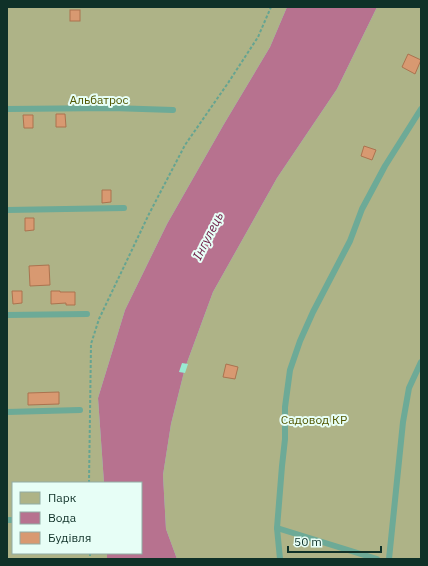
<svg xmlns="http://www.w3.org/2000/svg" width="428" height="566" font-family="'IBM Plex Sans',sans-serif">
<rect width="100%" height="100%" fill="#99ead2"/>
<g fill="#aeb387">
<polygon points="7,7 287,7 270,47 224,124 167,224 125,310 98,398 104,483 13,483 13,553 107,553 107,559 7,559"/>
<polygon points="377,7 421,7 421,559 177,559 166,529 163,475 171,424 185,368 213,292 277,178 337,89"/>
</g>
<polygon fill="#b7728f" points="287,7 377,7 337,89 277,178 213,292 185,368 171,424 163,475 166,529 177,559 107,559 107,553 141,553 141,483 104,483 98,398 125,310 167,224 224,124 270,47"/>
<polygon fill="#99ead2" points="182,363 188,364 185,373 179,372"/>
<g fill="#d89971" stroke="#ab734f">
<rect x="70" y="10" width="10" height="11"/>
<polygon points="408,54 421,60 415,74 402,67"/>
<polygon points="56,114 65,114 66,127 56,127"/>
<polygon points="23,115 33,115 33,128 24,128"/>
<polygon points="364,146 376,150 372,160 361,156"/>
<polygon points="102,190 111,190 111,202 102,203"/>
<polygon points="25,218 34,218 34,230 25,231"/>
<polygon points="49,265 50,285 30,286 29,266"/>
<polygon points="12,291 22,291 22,303 13,304"/>
<polygon points="51,291 60,291 60,292 75,292 75,305 66,305 66,303 51,304"/>
<polygon points="226,364 238,367 235,379 223,377"/>
<polygon points="59,392 59,404 28,405 28,393"/>
</g>
<g fill="none" stroke-linecap="round" stroke-linejoin="round">
<g stroke="#65a491" stroke-width="2" stroke-dasharray="3 2" stroke-linecap="butt">
<polyline points="89,483 91,344 99,319 149,214 185,145 228,83 258,37 271,7"/>
<polyline points="90,553 90,559"/>
</g>
<g stroke="#6daa97" stroke-width="6">
<polyline points="7,109 112,108 173,110"/>
<polyline points="7,210 124,208"/>
<polyline points="7,315 87,314"/>
<polyline points="7,412 80,410"/>
<polyline points="7,520 13,520"/>
<polyline points="277,528 377,559"/>
<polyline points="280,559 277,528 282,466 285,439 285,407 290,370 300,341 313,312 350,241 362,209 385,166 421,109"/>
<polyline points="389,559 403,422 409,388 421,362"/>
</g>
</g>
<g text-anchor="middle" dominant-baseline="central" stroke-width="4" stroke-linejoin="round" paint-order="stroke">
<g font-size="12" fill="#515600" stroke="#e7fef6">
<text x="99" y="99">Альбатрос</text>
<text x="314" y="419">Садовод КР</text>
</g>
<g font-size="13" font-style="italic" fill="#6b1843" stroke="#e7fef6">
<text transform="translate(208 236) rotate(-63)">Інгулець</text>
</g>
</g>
<rect width="428" height="566" fill="none" stroke="#0f3128" stroke-width="16"/>
<rect x="12" y="482" width="130" height="72" fill="#e7fef6" stroke="#91aca4"/>
<rect x="20" y="492" width="20" height="12" fill="#aeb387" stroke="#91aca4"/>
<text x="48" y="502" font-size="12" fill="#0f3128">Парк</text>
<rect x="20" y="512" width="20" height="12" fill="#b7728f" stroke="#91aca4"/>
<text x="48" y="522" font-size="12" fill="#0f3128">Вода</text>
<rect x="20" y="532" width="20" height="12" fill="#d89971" stroke="#91aca4"/>
<text x="48" y="542" font-size="12" fill="#0f3128">Будівля</text>
<path d="M288 546v6h93v-6" fill="none" stroke="#0f3128" stroke-width="2"/>
<text x="294" y="546" font-size="12" fill="#0f3128" stroke="#e7fef6" stroke-width="3" paint-order="stroke">50 m</text>
</svg>
